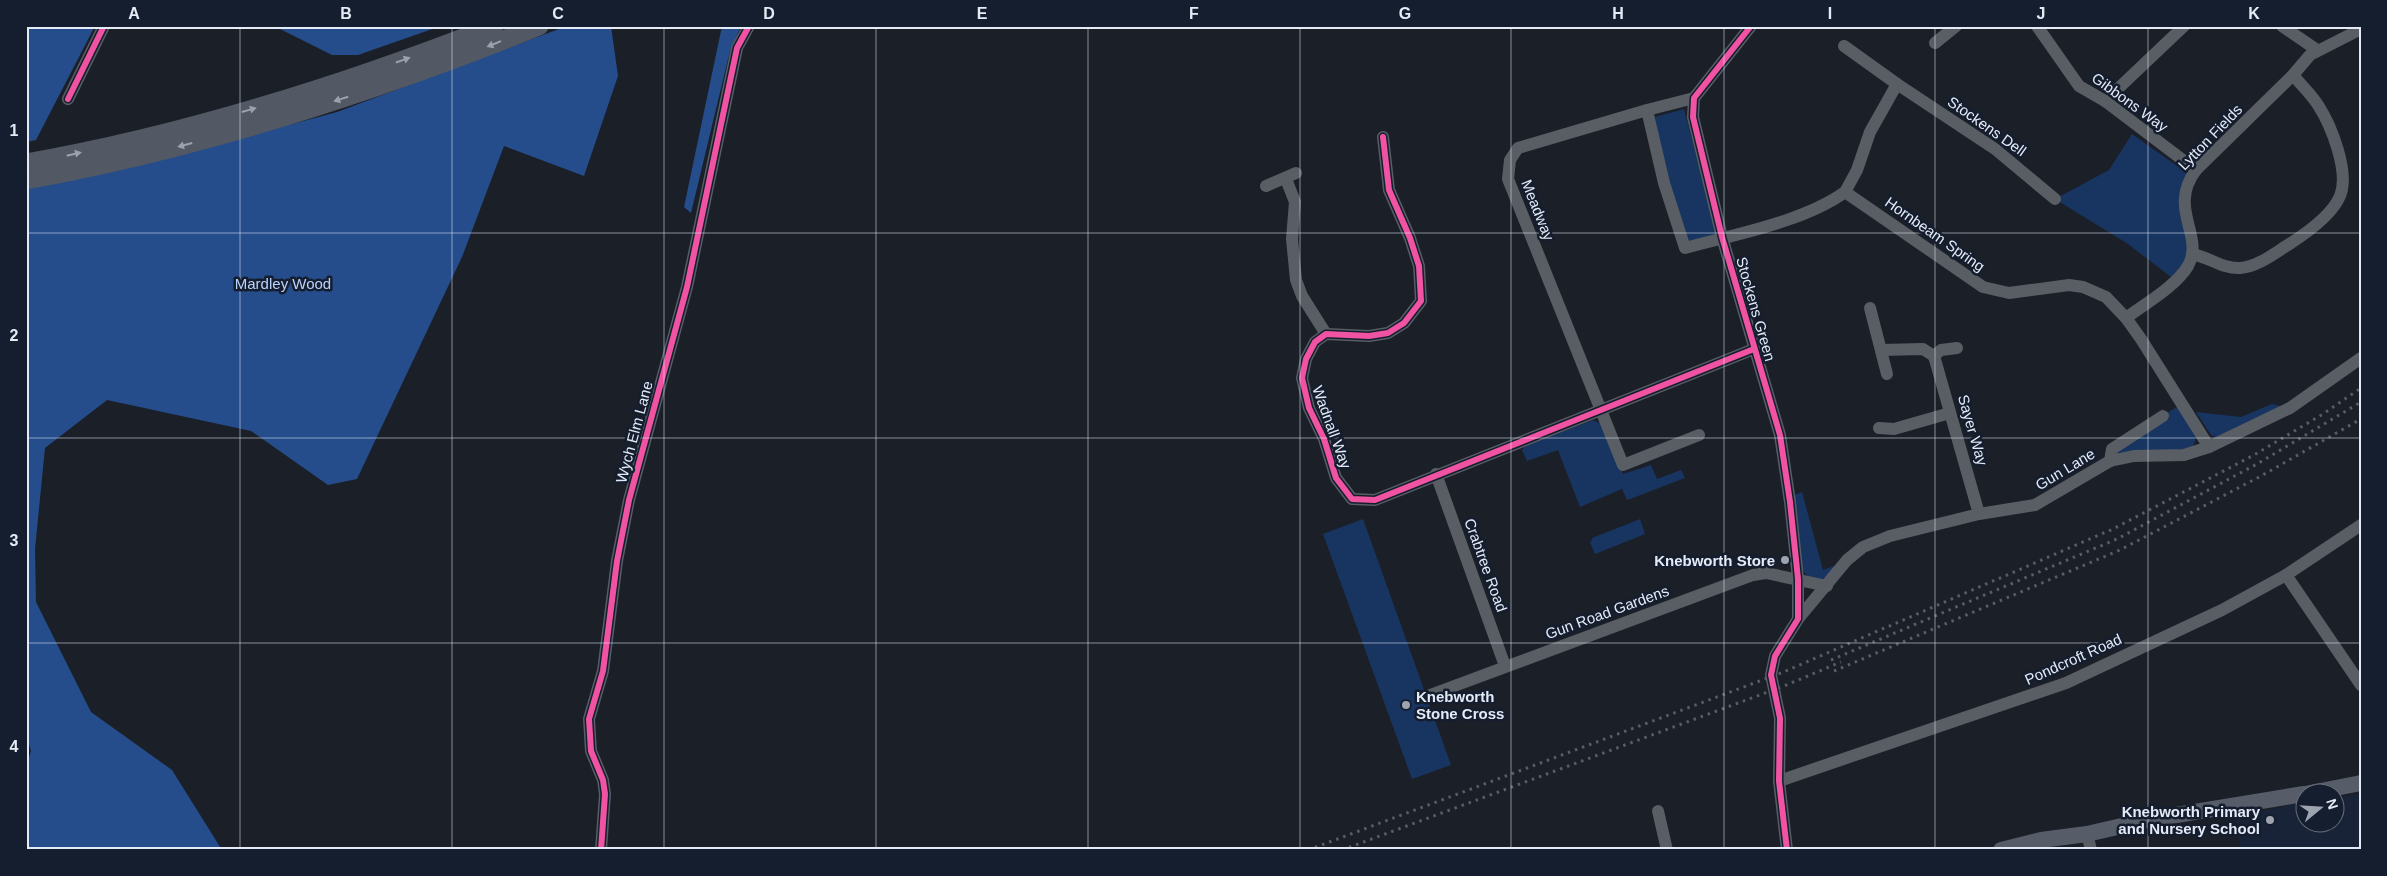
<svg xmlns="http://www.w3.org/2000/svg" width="2387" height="876" font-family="Arial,sans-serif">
<rect width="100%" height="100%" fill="#1b1f28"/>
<polygon fill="#182337" points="2361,793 2361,850 2240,850 2236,817 2304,802 2304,824 2334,824 2335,798"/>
<g fill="#183561">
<polygon points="1684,109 1717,235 1689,242 1667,178 1655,117"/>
<polygon points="2132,134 2187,173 2188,243 2185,262 2171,277 2128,244 2055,199 2109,170"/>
<polygon points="2272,404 2285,407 2216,437 2211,435 2196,412 2241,417"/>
<path d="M 2177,407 C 2185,419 2202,434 2192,448 L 2115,456 L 2115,451 L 2169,419 L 2167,413 Z"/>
<polygon points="1593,420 1604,425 1623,474 1651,465 1657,479 1681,470 1685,478 1630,499 1627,500 1622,489 1580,507 1558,450 1527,461 1522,450 1525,446"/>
<polygon points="1802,492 1823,570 1837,565 1823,580 1807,576 1802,569 1794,495"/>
<polygon points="1363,519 1451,765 1412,779 1323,534"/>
<polygon points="1640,519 1645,534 1595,554 1590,542 1592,540 1592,538"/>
</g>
<g fill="#254c8b">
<polygon points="26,26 95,26 36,140 26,142"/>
<polygon points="274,26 441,26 358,55 332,55"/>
<polygon points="567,26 611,26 618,76 584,176 504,146 462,257 357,479 328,485 251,431 107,400 45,448 35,549 36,602 91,712 172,770 222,850 26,850 26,767 31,751 26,735 26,188 129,168 337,112"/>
<polygon points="722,26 741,26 730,51 691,213 684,207"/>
</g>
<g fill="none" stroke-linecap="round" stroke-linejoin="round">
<g stroke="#595d64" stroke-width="12">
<polyline points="1751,26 1694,98 1693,117 1722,237 1780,435 1790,502 1798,579 1798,619 1775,656 1771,675 1780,718 1779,781 1787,850"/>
<polyline points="2037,26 2079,86 2105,101 2196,170"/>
<polyline points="2282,26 2317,50"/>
<polyline points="1935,43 1956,26"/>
<polyline points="1844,46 1897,84 1995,149 2055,199"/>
<polyline points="1694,98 1647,110 1518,148 1510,160 1508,179 1623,465 1699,435"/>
<polyline points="68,99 104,26"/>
<polyline points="2105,101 2184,26"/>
<path d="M 1647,110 L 1664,183 L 1685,248 C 1736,234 1803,222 1845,192 L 1983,287 L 2009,293 L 2069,285 L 2083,287 L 2106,297 L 2126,318 L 2141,339 L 2209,447"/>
<polyline points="1383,137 1389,190 1410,238 1419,266 1421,301 1404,323 1388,333 1369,336 1326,334 1315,342 1306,359 1302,378 1309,408 1324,439 1336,478 1352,499 1375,500 1754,349"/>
<polyline points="1286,179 1295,202 1292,239 1296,280 1302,296 1326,334"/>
<polyline points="1266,186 1296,173"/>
<polyline points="1845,192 1857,170 1870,132 1897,84"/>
<path d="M 2192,254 C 2209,257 2222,269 2240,268 C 2258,267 2276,252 2291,243 C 2308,232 2332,215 2340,196 C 2350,172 2331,125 2318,105 C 2311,94 2301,85 2293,75"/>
<polyline points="1870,308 1887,374"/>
<path d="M 2126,318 C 2146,303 2175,287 2188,266 C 2205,235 2167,209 2196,170 L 2293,75 L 2310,55 L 2361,29"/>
<polyline points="1881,350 1923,349 1934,356 1941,350 1957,348"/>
<polyline points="1934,356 1979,514"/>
<polyline points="1879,428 1894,429 1950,413"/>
<polyline points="2110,461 2112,449 2163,416"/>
<polyline points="1436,474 1505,666"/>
<polyline points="2286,575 2361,685"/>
<polyline points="1798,619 1847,560 1863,547 1890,536 1979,514 2035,505 2110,461 2134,456 2184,455 2209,447 2290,408 2361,358"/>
<polyline points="1430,695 1753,575 1766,573 1827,586"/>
<polyline points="1779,781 2066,683 2222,610 2286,575 2361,525"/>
<polyline points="1658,811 1667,850"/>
<polyline points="2087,834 2091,850"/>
<polyline points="601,850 605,794 603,780 591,751 589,719 603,671 617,561 629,500 687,287 737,48 749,26"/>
</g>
<g stroke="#565c68" stroke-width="16">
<polyline points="2305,794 2361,783"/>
<polyline points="2001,850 2041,840 2087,834 2152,819 2304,794"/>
</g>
<g stroke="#525964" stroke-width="19">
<path d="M 26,163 C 186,135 343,85 494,26"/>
<path d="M 26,180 C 203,148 373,93 539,26"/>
</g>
<g stroke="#595d64" stroke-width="3" stroke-dasharray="2.5 5" stroke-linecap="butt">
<polyline points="1831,660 2117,539 2257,464 2361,402"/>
<polyline points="1834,671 2120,550 2261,476 2361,419"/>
<polyline points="1308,850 1781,673 2113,529 2254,455 2323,414 2361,388"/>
<polyline points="1342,850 1784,686 1841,662"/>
</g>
<g stroke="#151e2e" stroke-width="9">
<g id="cycleway">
<polyline points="1751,26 1694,98 1693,117 1722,237 1780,435 1790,502 1798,579 1798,619 1775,656 1771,675 1780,718 1779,781 1787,850"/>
<polyline points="68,99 104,26"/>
<polyline points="1383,137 1389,190 1410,238 1419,266 1421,301 1404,323 1388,333 1369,336 1326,334 1315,342 1306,359 1302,378 1309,408 1324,439 1336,478 1352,499 1375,500 1754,349"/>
<polyline points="601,850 605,794 603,780 591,751 589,719 603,671 617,561 629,500 687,287 737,48 749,26"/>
</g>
</g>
<use href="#cycleway" stroke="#f153a3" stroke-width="6"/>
</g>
<defs><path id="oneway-solid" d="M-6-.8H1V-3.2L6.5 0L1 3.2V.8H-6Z" transform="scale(1.25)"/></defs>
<g fill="#9ba2ae">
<use href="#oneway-solid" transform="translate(494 44) rotate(158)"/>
<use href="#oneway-solid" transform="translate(403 60) rotate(-19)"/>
<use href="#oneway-solid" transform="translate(341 99) rotate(162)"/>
<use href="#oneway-solid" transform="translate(249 110) rotate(-16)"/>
<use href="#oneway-solid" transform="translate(185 145) rotate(165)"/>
<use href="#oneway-solid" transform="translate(74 154) rotate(-13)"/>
</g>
<path fill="none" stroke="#e4ebf7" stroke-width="1" stroke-opacity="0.55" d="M 240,26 L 240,850M 452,26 L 452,850M 664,26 L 664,850M 876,26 L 876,850M 1088,26 L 1088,850M 1300,26 L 1300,850M 1511,26 L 1511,850M 1724,26 L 1724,850M 1935,26 L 1935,850M 2148,26 L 2148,850M 26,233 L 2361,233M 26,438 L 2361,438M 26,643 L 2361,643"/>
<g fill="#9ea4af" stroke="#151e2e" stroke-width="2">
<circle cx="1785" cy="560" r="5"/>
<circle cx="1406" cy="705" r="5"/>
<circle cx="2270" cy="820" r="5"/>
</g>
<g text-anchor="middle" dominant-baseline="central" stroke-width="5" stroke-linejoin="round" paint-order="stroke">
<g font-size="15" fill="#e4ebf7" stroke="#151e2e">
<text transform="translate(2130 102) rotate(36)">Gibbons Way</text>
<text transform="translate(1987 126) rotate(35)">Stockens Dell</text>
<text transform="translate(2210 137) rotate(-46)">Lytton Fields</text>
<text transform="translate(1538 210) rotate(68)">Meadway</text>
<text transform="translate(1935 234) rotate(35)">Hornbeam Spring</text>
<text transform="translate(1756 309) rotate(74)">Stockens Green</text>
<text transform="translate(1332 427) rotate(70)">Wadnall Way</text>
<text transform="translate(1973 430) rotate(74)">Sayer Way</text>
<text transform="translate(634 432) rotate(-75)">Wych Elm Lane</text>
<text transform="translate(2065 469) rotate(-31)">Gun Lane</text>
<text transform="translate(1486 565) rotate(70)">Crabtree Road</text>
<text transform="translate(1607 612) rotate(-20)">Gun Road Gardens</text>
<text transform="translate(2073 659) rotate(-24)">Pondcroft Road</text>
</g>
<g font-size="15" fill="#b9d2fb" stroke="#151e2e">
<text x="283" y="283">Mardley Wood</text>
</g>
<g font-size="15" font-weight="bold" fill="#e4ebf7" stroke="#151e2e" text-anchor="end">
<text x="1775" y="560">Knebworth Store</text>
<text x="1416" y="696" text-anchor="start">Knebworth<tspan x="1416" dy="17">Stone Cross</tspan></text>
<text x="2260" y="811">Knebworth Primary<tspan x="2260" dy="17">and Nursery School</tspan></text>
</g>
</g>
<rect width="2387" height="876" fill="none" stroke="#151e2e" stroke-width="55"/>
<g transform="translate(2320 808) rotate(72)"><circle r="24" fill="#151e2e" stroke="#68707e"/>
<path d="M0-4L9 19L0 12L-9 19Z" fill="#9ea4af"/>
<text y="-8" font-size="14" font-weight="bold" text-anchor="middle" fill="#e4ebf7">N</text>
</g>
<rect x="28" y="28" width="2332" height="820" fill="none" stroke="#e4ebf7" stroke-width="2"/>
<g font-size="16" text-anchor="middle" font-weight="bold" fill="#e4ebf7">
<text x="134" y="19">A</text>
<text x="346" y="19">B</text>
<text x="558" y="19">C</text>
<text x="769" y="19">D</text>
<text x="982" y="19">E</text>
<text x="1194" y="19">F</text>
<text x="1405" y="19">G</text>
<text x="1618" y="19">H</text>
<text x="1830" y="19">I</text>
<text x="2041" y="19">J</text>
<text x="2254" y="19">K</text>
<text x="14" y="136">1</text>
<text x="14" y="341">2</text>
<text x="14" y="546">3</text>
<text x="14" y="752">4</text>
</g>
</svg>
